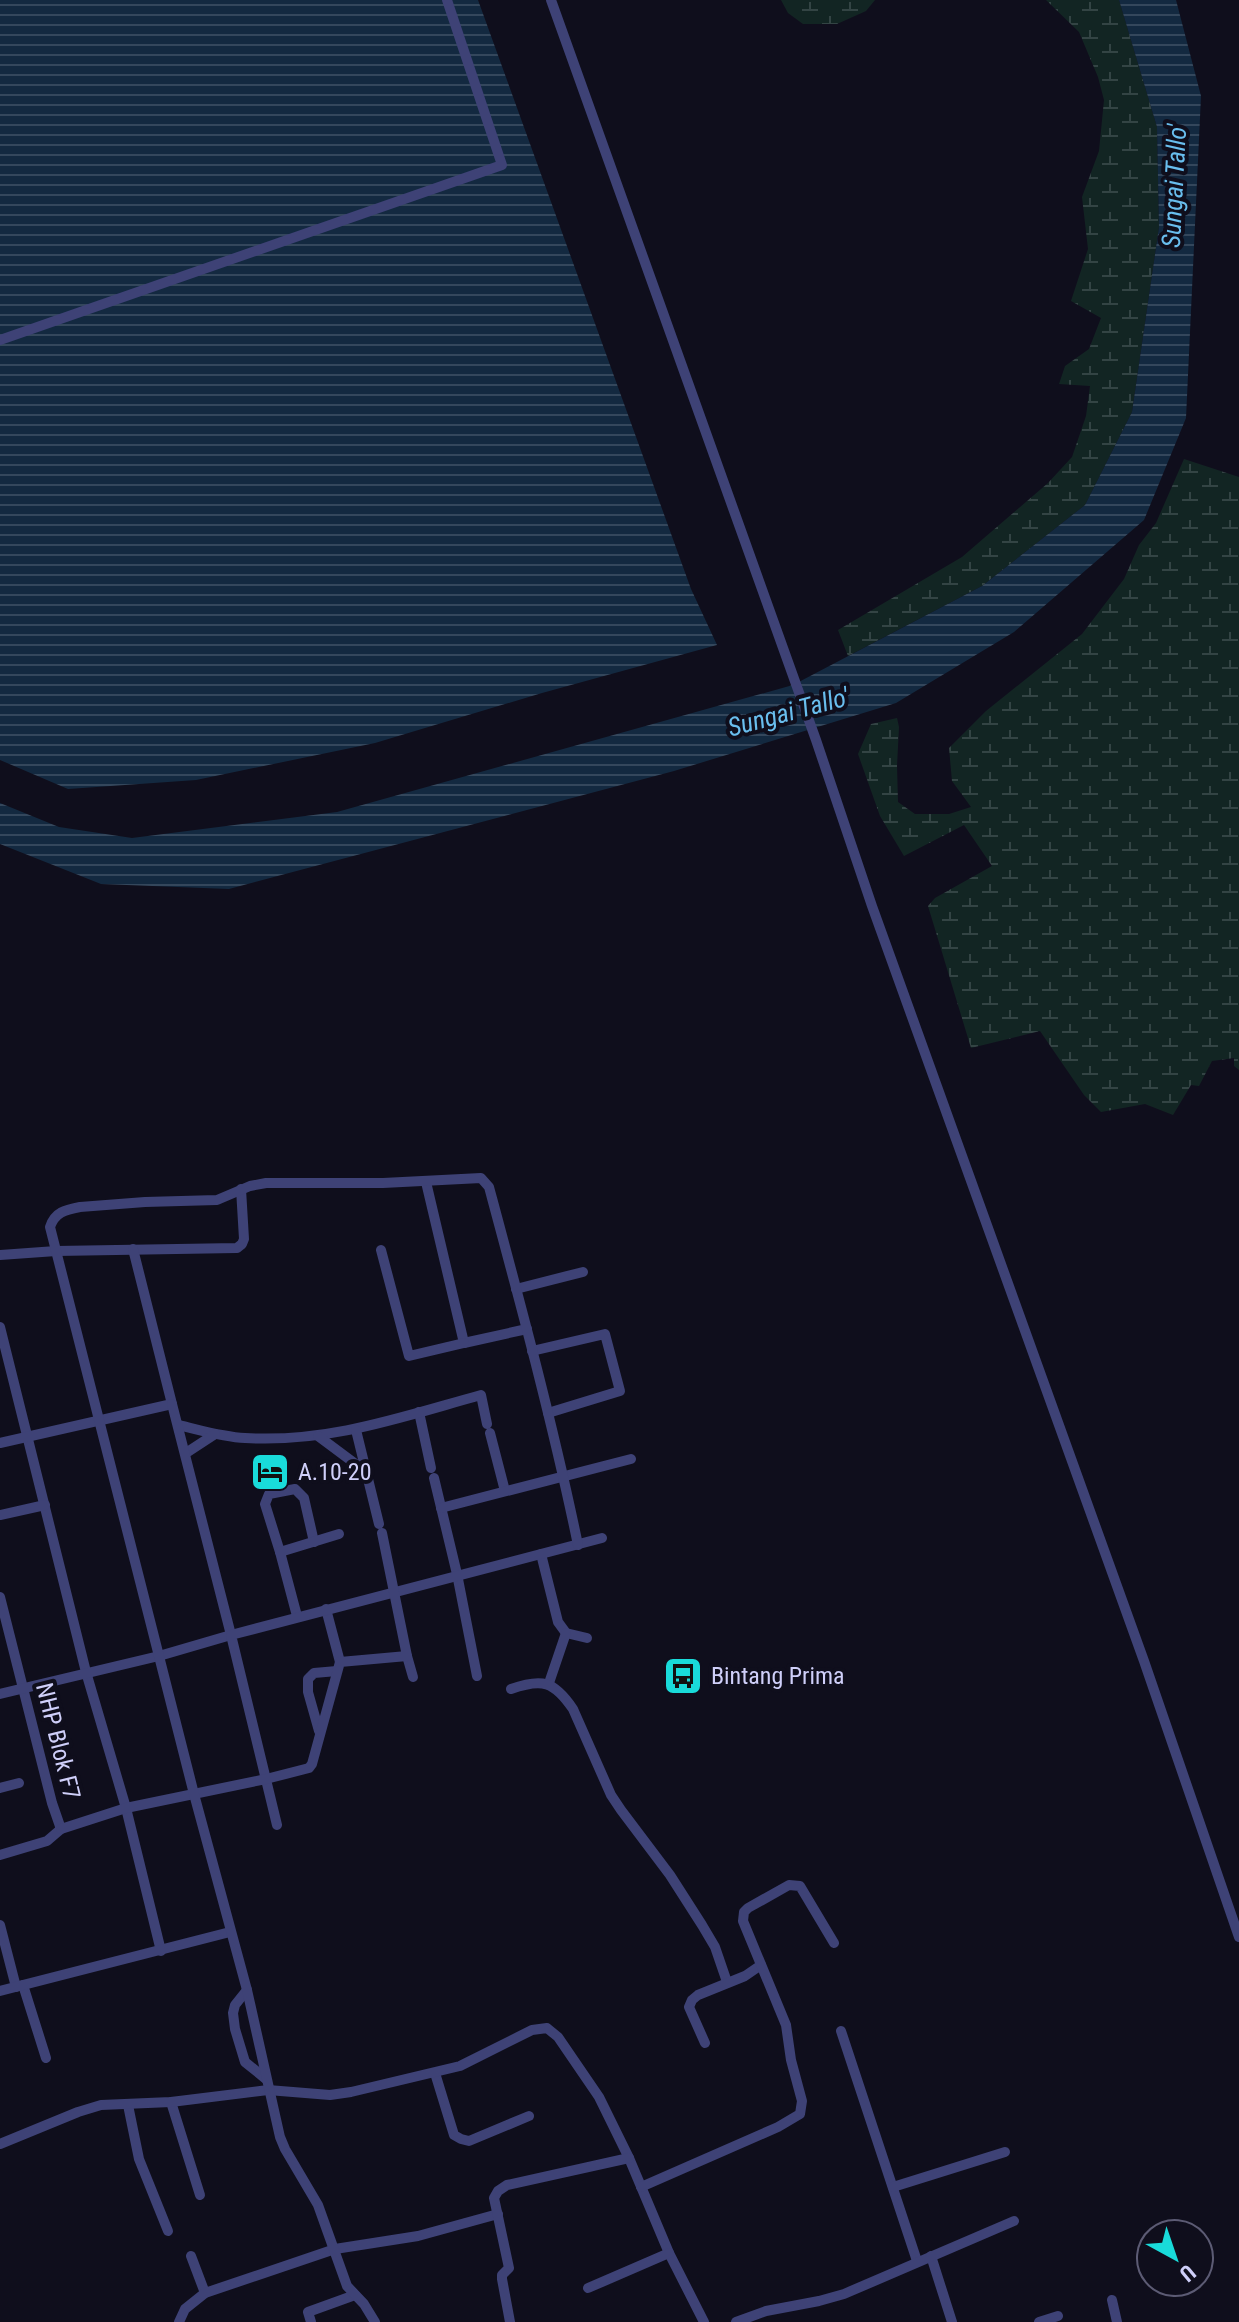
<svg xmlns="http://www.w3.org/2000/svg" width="1239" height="2322" font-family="'Roboto Condensed',sans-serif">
<defs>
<pattern id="wetland-marsh" width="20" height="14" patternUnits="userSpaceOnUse" patternTransform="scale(2)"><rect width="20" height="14" fill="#122523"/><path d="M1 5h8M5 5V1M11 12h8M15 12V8" fill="none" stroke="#344"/></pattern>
<pattern id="water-rules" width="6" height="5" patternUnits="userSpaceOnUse" patternTransform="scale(2)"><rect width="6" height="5" fill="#132940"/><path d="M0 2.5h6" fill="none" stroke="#34475c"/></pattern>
</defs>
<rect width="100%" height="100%" fill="#0f0e1c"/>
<g fill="url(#wetland-marsh)">
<polygon points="781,0 875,0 866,11 837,24 803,24 788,13"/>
<polygon points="1046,0 1119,0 1157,127 1159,227 1132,412 1085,505 982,586 848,656 838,630 962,557 1048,483 1072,457 1086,416 1090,386 1059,384 1065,366 1089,349 1101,318 1071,301 1088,249 1082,197 1099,151 1104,100 1098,77 1079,32"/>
<polygon points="1184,459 1239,477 1239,1070 1234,1066 1234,1058 1212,1061 1199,1086 1191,1085 1173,1115 1145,1104 1101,1112 1084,1095 1040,1031 971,1048 928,906 935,898 992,866 964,825 904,856 880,816 858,754 871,724 897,718 899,727 897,766 898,802 915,814 949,814 971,807 952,781 949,748 986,711 1082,634 1124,579 1139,545 1156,523"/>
</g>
<g fill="url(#water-rules)">
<polygon points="0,0 478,0 691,589 717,645 542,693 375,743 196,780 68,789 0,760"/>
<polygon points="1119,0 1176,0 1201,96 1186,418 1144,520 1014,632 896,703 674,771 229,889 101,884 0,844 0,803 59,827 132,838 337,812 793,685 982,586 1085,505 1132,412 1159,227 1157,127"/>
</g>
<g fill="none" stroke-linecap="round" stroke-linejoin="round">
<g stroke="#3e4276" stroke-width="10">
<polyline points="551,0 816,740 872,906 1144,1661 1239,1937"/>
<polyline points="0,340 502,165 447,0"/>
<polyline points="426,1182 464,1343 527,1329"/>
<polyline points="381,1250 409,1356 464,1343"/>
<polyline points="0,1255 56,1251 237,1248 242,1244 244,1239 241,1189"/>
<polyline points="516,1289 583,1272"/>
<polyline points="0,1327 86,1672 126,1808 161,1951"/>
<polyline points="532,1351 605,1334 620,1391 548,1413"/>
<polyline points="419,1412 431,1468"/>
<path d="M 178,1425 C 200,1430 222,1437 245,1438 C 329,1443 401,1417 481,1395 L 487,1424"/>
<polyline points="356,1430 379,1524"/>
<polyline points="490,1433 505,1491"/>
<polyline points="318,1436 365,1471"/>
<polyline points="0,1443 172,1404 133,1249"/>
<polyline points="186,1453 215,1434"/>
<polyline points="434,1478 457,1574 477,1676"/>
<polyline points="441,1508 631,1459"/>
<polyline points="0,1515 45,1505"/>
<polyline points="280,1552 265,1504 269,1494 295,1489 304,1498 314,1542"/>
<polyline points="541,1554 558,1622 566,1633 587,1638"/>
<polyline points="0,1597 52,1803 61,1829 47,1841 0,1855"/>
<polyline points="326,1609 340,1662"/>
<polyline points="297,1616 280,1552 339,1534"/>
<polyline points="407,1656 413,1677"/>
<polyline points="549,1683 566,1633"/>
<path d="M 511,1689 C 542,1678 554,1681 573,1709 L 611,1795 L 621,1810 L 670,1875 L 702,1925 L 715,1947 L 727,1982"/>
<polyline points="0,1694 159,1656 231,1635 172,1404"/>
<polyline points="319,1731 308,1692 308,1679 314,1673 337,1671"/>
<polyline points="0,1788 19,1783"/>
<polyline points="277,1825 231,1635 602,1538"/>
<polyline points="61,1829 126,1808 266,1779 309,1768 312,1764 340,1662 407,1656 382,1533"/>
<polyline points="0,1925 16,1987"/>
<polyline points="23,1985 46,2058"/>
<polyline points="247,1990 235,2005 233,2013 235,2029 245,2062 266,2079"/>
<polyline points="0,1991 230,1932"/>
<polyline points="841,2031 917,2261"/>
<polyline points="705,2043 689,2007 692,2000 698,1995 745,1976 761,1965"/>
<polyline points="435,2073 454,2135 461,2139 469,2141 529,2116"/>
<polyline points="171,2102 200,2195"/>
<polyline points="128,2105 139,2159 168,2231"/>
<polyline points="0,2144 78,2112 101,2105 171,2102 268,2090 330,2095 351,2092 460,2066 532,2030 547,2028 558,2037 599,2097 629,2158 669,2253 704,2322"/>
<polyline points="641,2187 778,2127 800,2114 802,2101 791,2060 786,2025 743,1921 744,1912 748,1908 789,1885 800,1886 834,1943"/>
<polyline points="893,2187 1005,2152"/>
<polyline points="191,2256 205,2293"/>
<polyline points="931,2256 952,2322"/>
<polyline points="588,2288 669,2253"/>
<polyline points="1112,2300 1117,2322"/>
<polyline points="179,2322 185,2309 205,2293 335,2249 418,2236 498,2214"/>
<polyline points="311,2322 308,2312 355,2295"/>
<path d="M 375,2322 L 364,2304 L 347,2286 L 318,2205 L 285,2149 L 280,2137 L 247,1990 L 194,1794 L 50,1227 C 55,1212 65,1210 80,1207 L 145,1202 L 217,1200 L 250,1186 L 266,1183 L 383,1183 L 481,1178 L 489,1187 C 521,1306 553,1424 578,1545"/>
<polyline points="510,2322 502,2279 502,2275 509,2268 494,2198 498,2191 507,2185 629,2158"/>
<polyline points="736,2322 766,2311 819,2301 844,2294 1014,2221"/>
<polyline points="1039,2322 1058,2316"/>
</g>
</g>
<defs>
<g id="hotel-square" transform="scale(2)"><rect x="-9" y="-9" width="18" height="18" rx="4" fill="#19dbda" stroke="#0f0e1c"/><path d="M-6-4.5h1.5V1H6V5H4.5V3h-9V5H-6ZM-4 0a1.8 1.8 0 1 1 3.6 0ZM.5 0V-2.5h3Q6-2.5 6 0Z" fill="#111"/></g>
<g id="bus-square" transform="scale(2)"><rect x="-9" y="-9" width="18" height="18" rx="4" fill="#19dbda" stroke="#0f0e1c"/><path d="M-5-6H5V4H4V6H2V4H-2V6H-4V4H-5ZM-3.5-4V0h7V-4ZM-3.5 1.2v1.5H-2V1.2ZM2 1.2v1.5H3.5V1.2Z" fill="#111"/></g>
</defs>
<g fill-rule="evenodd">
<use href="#hotel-square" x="270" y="1472"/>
<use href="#bus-square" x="683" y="1676"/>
</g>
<g text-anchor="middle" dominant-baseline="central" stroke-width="8" stroke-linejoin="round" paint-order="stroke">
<g font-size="24" fill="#cfcff9" stroke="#0f0e1c" text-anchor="start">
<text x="298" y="1472">A.10-20</text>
<text x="711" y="1676">Bintang Prima</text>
</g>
<g font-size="24" fill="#cfcff9" stroke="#0f0e1c">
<text transform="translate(58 1741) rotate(76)">NHP Blok F7</text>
</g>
<g font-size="26" font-style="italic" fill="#69beee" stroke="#0f0e1c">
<text transform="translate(1174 186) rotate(-87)">Sungai Tallo'</text>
<text transform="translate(788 712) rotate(-15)">Sungai Tallo'</text>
</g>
</g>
<g transform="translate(1175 2258) rotate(140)"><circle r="38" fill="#0f0e1c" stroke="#5c5b74" stroke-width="2"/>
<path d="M0-6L14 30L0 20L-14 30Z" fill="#19dbda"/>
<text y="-12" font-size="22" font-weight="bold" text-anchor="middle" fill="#cfcff9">U</text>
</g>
</svg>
